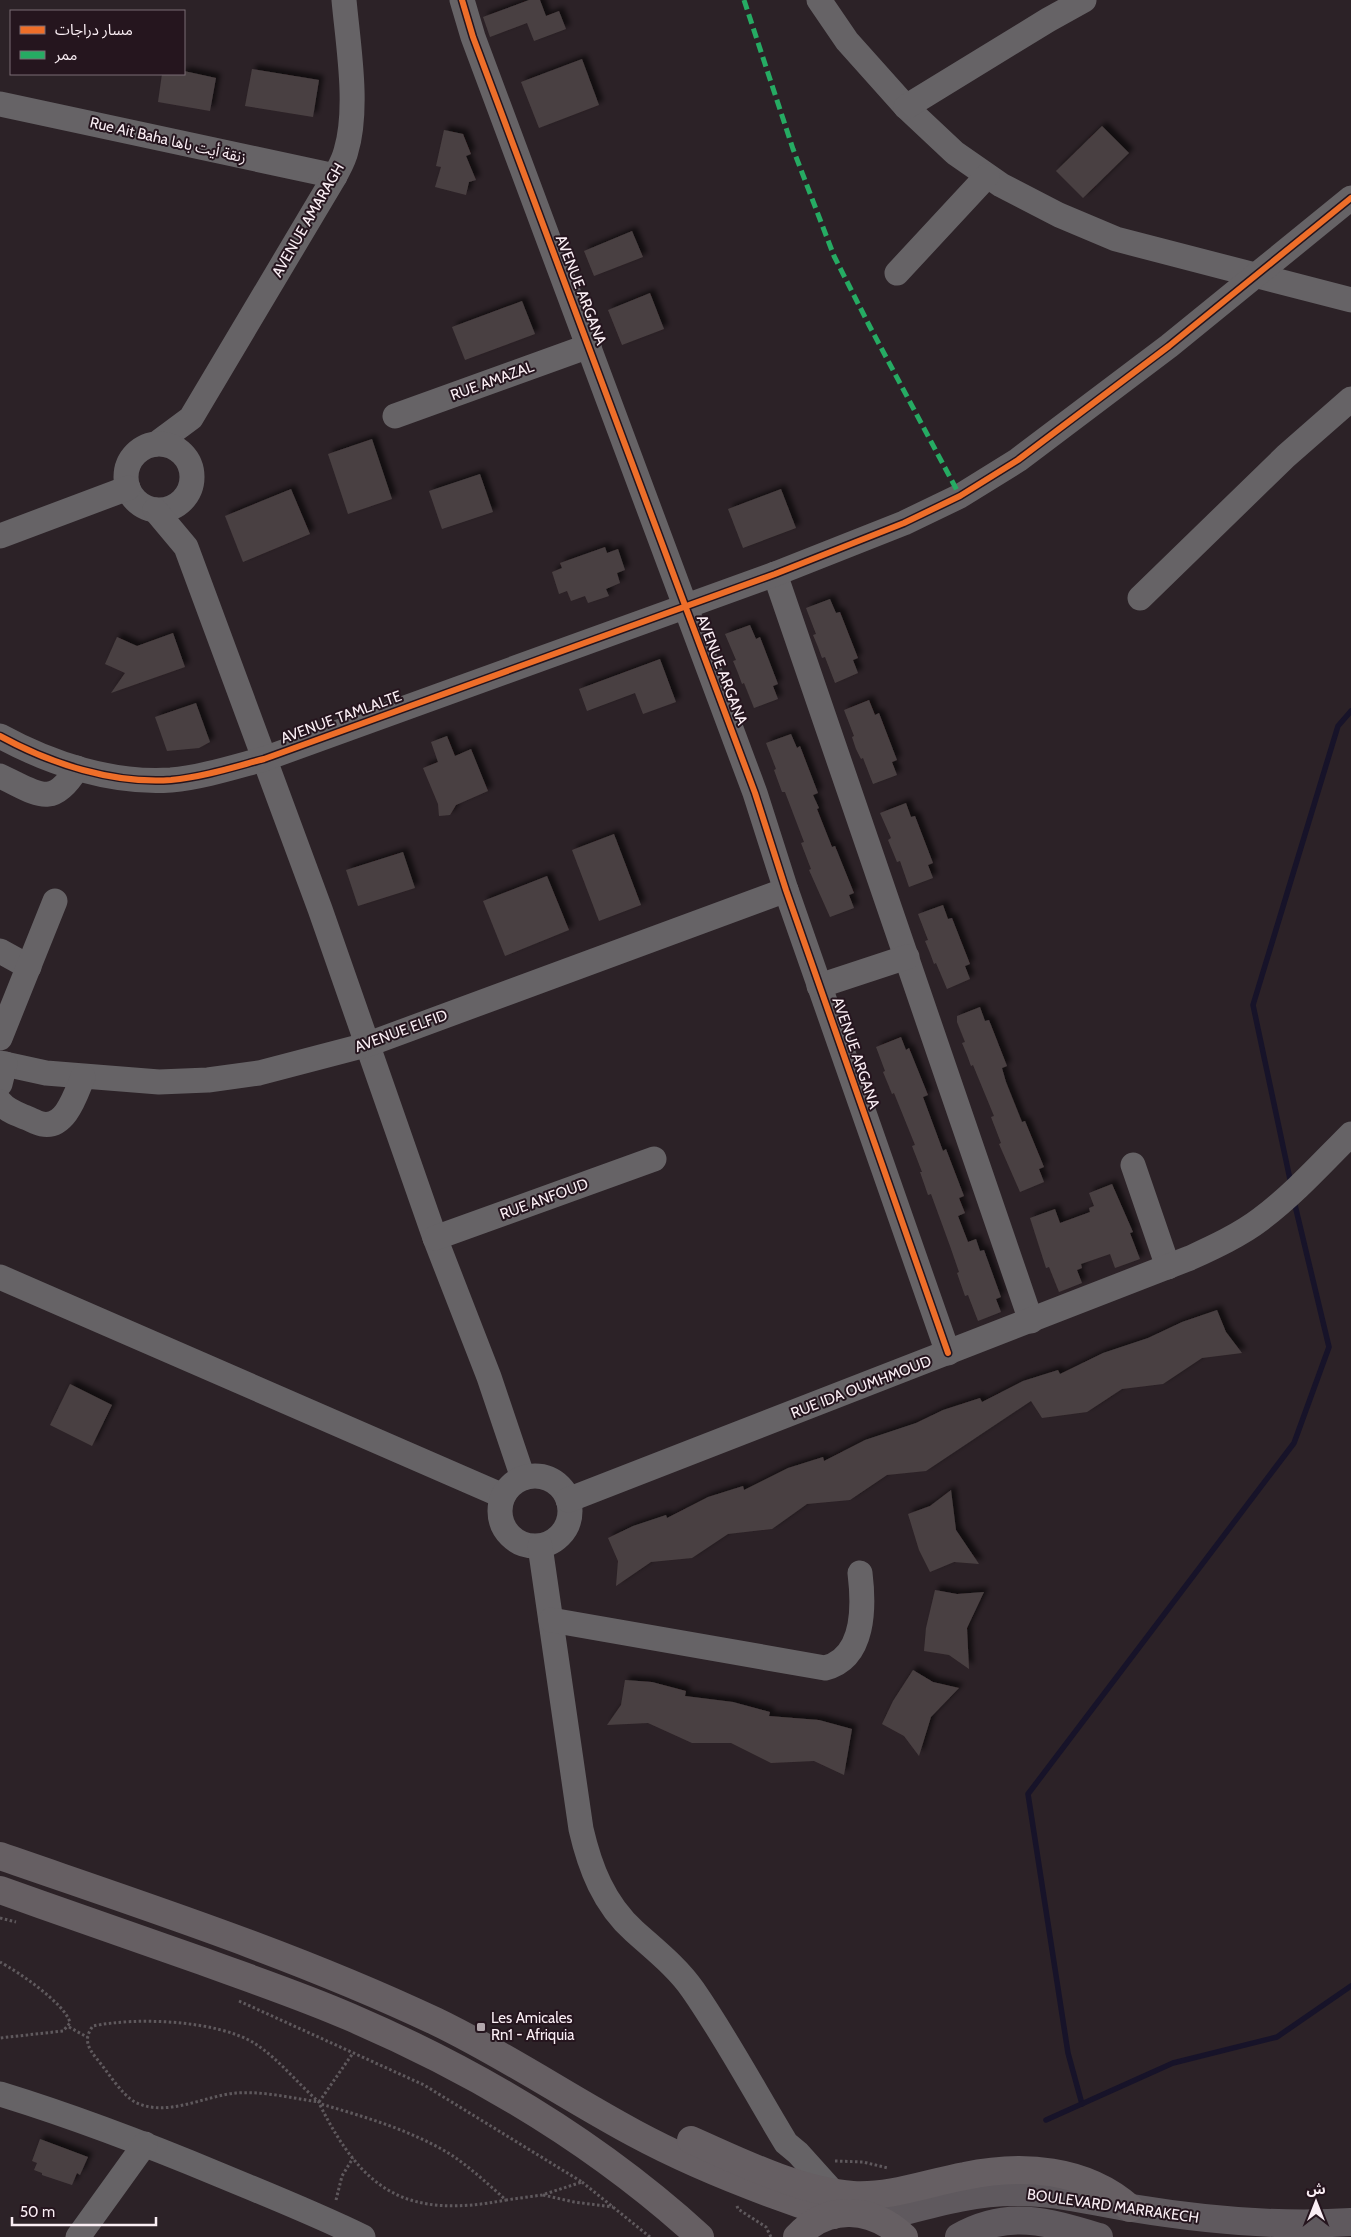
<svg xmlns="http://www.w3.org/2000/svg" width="1351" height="2237" font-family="Cabin,'Noto Sans Arabic',sans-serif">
<defs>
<filter id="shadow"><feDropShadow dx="4.5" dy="-4.5" stdDeviation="2.5" flood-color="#0009"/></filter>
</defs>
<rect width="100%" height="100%" fill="#2c2227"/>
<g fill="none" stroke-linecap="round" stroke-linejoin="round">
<g stroke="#171329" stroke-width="5.5">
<polyline points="1291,1184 1253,1005 1338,726 1351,711"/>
<polyline points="1082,2104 1068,2053 1028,1794 1294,1443 1329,1347 1294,1201"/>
<polyline points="1046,2120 1173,2063 1277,2037 1351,1986"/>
</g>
</g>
<g fill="#4a4042" filter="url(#shadow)">
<polygon points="529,0 540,0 546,16 559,11 566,29 534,41 527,23 490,37 483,17"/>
<polygon points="582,59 599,105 539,128 521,82"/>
<polygon points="252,69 319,80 313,117 245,106"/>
<polygon points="184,71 216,78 210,111 158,102 162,74 184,74"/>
<polygon points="1102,126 1129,153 1083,198 1056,171"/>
<polygon points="444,130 463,134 471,154 466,156 476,180 469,182 466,195 435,187 441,167 436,166"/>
<polygon points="632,231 643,257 594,276 584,251"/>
<polygon points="650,293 664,329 622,345 608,310"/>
<polygon points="522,301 535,334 465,360 452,327"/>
<polygon points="372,439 392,499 348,514 328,454"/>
<polygon points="480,474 493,512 442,529 429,491"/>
<polygon points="291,489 310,534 243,562 225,516"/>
<polygon points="781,489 796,528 743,548 728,509"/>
<polygon points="605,547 607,553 618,549 625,570 617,573 620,583 606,589 609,596 588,603 585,596 571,601 567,591 559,594 552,572 562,568 560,563"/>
<polygon points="830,599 836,613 840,612 858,658 853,660 858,673 835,683 825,657 822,658 818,647 813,635 816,634 806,608"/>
<polygon points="750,625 756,639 760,637 778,684 773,686 778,699 754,708 744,683 742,684 738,673 733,661 736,660 725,634"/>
<polygon points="173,633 185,667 111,693 125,673 105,664 117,637 137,646"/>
<polygon points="660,659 676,702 643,714 635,693 587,711 579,689"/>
<polygon points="869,700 875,715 879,713 897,760 892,762 897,775 873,784 863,758 861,759 856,749 852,737 854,736 844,710"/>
<polygon points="196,703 210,742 199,748 167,751 155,717"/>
<polygon points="791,734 797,748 800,746 818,793 813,795 819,808 817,809 832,847 835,846 854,893 849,895 854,908 830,917 809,870 811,869 801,843 804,842 785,792 782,792 774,770 776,769 766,743"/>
<polygon points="447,736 455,756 471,749 488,791 456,805 450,815 439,816 438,804 423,768 438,762 431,742"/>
<polygon points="906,803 911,817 915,816 933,863 928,865 933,878 909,887 900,861 897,862 888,840 891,838 880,813"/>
<polygon points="614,834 641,905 599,921 572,850"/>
<polygon points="403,852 415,888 358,906 346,870"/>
<polygon points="547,876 569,930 505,956 483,901"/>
<polygon points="943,905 948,919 952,918 970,964 965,966 970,979 947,989 936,963 934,964 930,953 925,941 928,940 918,914"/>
<polygon points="980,1007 985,1021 989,1020 1007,1066 1002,1068 1006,1082 1022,1122 1025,1121 1044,1167 1039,1169 1044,1182 1020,1192 999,1144 1001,1143 991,1117 994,1116 973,1065 971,1066 967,1055 962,1043 965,1042 957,1022 957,1016"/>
<polygon points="901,1037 906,1050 909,1048 928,1095 923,1097 943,1151 946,1149 964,1196 959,1198 965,1213 958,1216 968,1242 976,1239 980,1251 984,1250 1001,1297 996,1299 1001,1312 978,1321 968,1295 965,1296 957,1273 959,1272 950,1246 931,1194 928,1195 920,1172 922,1172 912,1146 915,1145 894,1093 892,1094 888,1084 883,1072 885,1071 876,1047"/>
<polygon points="1112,1184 1133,1232 1130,1233 1140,1259 1115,1268 1110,1254 1081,1264 1082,1268 1077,1270 1082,1283 1059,1292 1049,1267 1046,1268 1030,1218 1055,1209 1060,1223 1090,1212 1089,1208 1094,1206 1089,1193"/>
<polygon points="1217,1310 1226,1332 1242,1353 1202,1358 1163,1384 1122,1389 1087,1412 1042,1418 1031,1401 926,1471 887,1475 850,1500 807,1504 772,1529 728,1534 692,1558 651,1562 616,1586 618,1561 608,1538 633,1526 666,1515 667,1518 708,1497 743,1486 744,1490 788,1468 823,1457 824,1461 865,1440 916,1423 943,1410 980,1398 982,1402 1023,1381 1058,1370 1060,1374 1103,1353 1148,1338 1182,1322"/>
<polygon points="70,1384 112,1405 92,1446 50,1425"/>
<polygon points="951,1490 956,1530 979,1564 954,1562 930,1572 919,1550 908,1514 930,1506"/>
<polygon points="935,1590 957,1594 984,1592 967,1628 969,1669 949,1655 924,1651 926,1628"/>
<polygon points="913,1670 933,1682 959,1688 931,1717 919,1756 904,1736 882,1724 893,1701"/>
<polygon points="625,1680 652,1682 686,1691 685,1696 733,1702 770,1712 769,1716 819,1720 852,1729 844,1775 814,1761 771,1763 731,1743 692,1743 648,1723 607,1725 621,1705"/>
<polygon points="40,2139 88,2157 80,2175 77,2173 72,2185 42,2175 42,2173 34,2170 37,2163 32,2161"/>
</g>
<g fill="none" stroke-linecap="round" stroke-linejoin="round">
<g stroke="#5f595d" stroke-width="3" stroke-dasharray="2.5 2.5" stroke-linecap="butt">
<polyline points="0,1918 16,1922"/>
<path d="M 0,1962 C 17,1971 66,2004 70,2023 L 63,2031 L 0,2038"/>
<path d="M 239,2001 L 424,2085 L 582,2182 L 542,2195 L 506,2200 C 489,2185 472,2169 453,2156 C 414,2131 365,2117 321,2104 L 319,2102 C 297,2083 278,2058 254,2043 C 216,2020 136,2017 93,2026 C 83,2039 88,2048 97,2059 C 107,2071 122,2095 135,2102 C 166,2118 204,2096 236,2093 C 264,2091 291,2098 319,2102"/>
<polyline points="69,2027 87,2037"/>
<polyline points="319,2102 353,2053"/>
<path d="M 320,2105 C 364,2193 408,2219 506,2200"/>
<polyline points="835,2161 863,2162 888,2168"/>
<polyline points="582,2182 650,2237"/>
<polyline points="543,2195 574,2202 613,2207"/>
<polyline points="336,2200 342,2176 353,2158"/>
<polyline points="737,2206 738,2209 766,2227 771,2237"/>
</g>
<g stroke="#666366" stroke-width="25">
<polyline points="462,0 473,37 755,793 786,890 948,1353"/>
<polyline points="819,0 847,41 906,107 955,153 1001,185 1059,215 1116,239 1351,300"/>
<polyline points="0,104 335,176"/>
<polyline points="906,107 1048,20 1084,0"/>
<polyline points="897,273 987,176"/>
<polyline points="395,416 589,346"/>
<path d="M 156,444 L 191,418 L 335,176 C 339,168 344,160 346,151 C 359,108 348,44 344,0"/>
<circle cx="159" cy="477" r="33"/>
<polyline points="155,510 186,547 320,909 435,1238 489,1377 523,1478"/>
<polyline points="0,536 128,488"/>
<polyline points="775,574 1031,1321"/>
<polyline points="1140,598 1286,456 1351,399"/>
<path d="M 0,736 C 51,764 113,784 171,780 C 203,777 234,767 264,759 L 775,574 L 904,523 L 960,496 L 1018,460 L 1169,346 L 1351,198"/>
<path d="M 0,776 C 37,793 52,810 77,768"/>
<polyline points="0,951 29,967"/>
<polyline points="819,986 907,957"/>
<polyline points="0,1038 55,901"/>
<polyline points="0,1063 46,1073 159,1082 208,1080 259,1073 366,1045 786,890"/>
<polyline points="0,1084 5,1064"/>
<path d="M 0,1102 C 7,1111 17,1114 27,1118 C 32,1120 37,1123 42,1124 C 66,1129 76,1093 83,1077"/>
<polyline points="1133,1165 1168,1267"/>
<polyline points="435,1238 654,1159"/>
<polyline points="0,1277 503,1496"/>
<circle cx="535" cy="1511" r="35"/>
<path d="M 568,1500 L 1190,1258 C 1214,1247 1240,1235 1261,1219 C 1294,1194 1322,1163 1351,1134"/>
<path d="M 540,1546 L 581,1829 C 590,1868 604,1904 634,1931 C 655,1950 677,1967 693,1990 C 727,2039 755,2092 786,2143 L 798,2153 L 834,2193"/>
<path d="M 551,1620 L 825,1668 C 865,1658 864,1606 860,1573"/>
<path d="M 0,2094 C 75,2117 148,2145 220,2175 C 268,2195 316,2214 363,2237"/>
<polyline points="78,2237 145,2144"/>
</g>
<g stroke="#5f595e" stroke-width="28">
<path d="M 877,2218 C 923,2207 967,2192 1015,2192 C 1054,2191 1093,2202 1132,2208 C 1205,2220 1277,2227 1351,2222"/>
<path d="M 959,2237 C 1008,2209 1049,2222 1099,2237"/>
</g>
<g stroke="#665f63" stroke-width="28">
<path d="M 0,1856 C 147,1907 295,1955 435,2021 C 504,2054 567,2097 634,2133 C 697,2167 765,2193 833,2215"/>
<path d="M 0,1890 C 67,1914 134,1937 202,1961 C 251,1979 302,1996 350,2017 C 478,2072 597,2143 700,2237"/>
<path d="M 691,2140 C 739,2161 800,2192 853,2195 C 892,2197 927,2183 965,2176 C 1022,2164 1085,2168 1130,2208"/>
<path d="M 797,2237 C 828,2203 872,2207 904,2237"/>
</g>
<polyline stroke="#26ab63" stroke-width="5" stroke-dasharray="10 5" stroke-linecap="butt" points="744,0 793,149 834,256 869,325 960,496"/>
<g stroke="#25151e" stroke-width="9">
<g id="cycleway">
<polyline points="462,0 473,37 755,793 786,890 948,1353"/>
<path d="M 0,736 C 51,764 113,784 171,780 C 203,777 234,767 264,759 L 775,574 L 904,523 L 960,496 L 1018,460 L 1169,346 L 1351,198"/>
</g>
</g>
<use href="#cycleway" stroke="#ee6e29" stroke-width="6"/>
</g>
<rect fill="#b2a7ac" stroke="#25151e" stroke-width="2" x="476" y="2022" width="10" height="10" rx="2.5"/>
<g text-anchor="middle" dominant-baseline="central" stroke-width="4" stroke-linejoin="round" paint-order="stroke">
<g font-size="15" fill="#faeef4" stroke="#25151e">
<text transform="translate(168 140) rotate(13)">Rue Ait Baha زنقة أيت باها</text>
<text transform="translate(308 220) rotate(-60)">AVENUE AMARAGH</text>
<text transform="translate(581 290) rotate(69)">AVENUE ARGANA</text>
<text transform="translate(492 381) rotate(-20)">RUE AMAZAL</text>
<text transform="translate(722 670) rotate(69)">AVENUE ARGANA</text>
<text transform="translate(341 717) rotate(-20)">AVENUE TAMLALTE</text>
<text transform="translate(401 1031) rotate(-20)">AVENUE ELFID</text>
<text transform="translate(856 1053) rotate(71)">AVENUE ARGANA</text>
<text transform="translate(544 1199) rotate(-20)">RUE ANFOUD</text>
<text transform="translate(861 1387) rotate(-21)">RUE IDA OUMHMOUD</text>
<text transform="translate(1113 2206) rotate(8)">BOULEVARD MARRAKECH</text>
</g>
<g font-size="15" fill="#faeef4" stroke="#25151e" text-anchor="start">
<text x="491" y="2018">Les Amicales<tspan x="491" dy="17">Rn1 - Afriquia</tspan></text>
</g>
</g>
<rect x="10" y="10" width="175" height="65" fill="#25151e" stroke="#7a6c74"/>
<rect x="20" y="26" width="25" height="8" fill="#ee6e29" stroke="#7a6c74"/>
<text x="55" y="35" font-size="15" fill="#faeef4">مسار دراجات</text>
<rect x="20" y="51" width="25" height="8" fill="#26ab63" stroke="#7a6c74"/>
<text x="55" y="60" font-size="15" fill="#faeef4">ممر</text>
<g transform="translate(1316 2202)" stroke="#25151e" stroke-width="4" paint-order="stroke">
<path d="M0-4L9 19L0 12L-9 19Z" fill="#faeef4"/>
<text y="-8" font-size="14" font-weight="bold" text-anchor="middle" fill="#faeef4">ش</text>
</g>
<path d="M12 2217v8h144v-8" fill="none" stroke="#faeef4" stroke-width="2.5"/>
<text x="20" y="2217" font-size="15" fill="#faeef4" stroke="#25151e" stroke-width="4" paint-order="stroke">50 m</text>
</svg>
